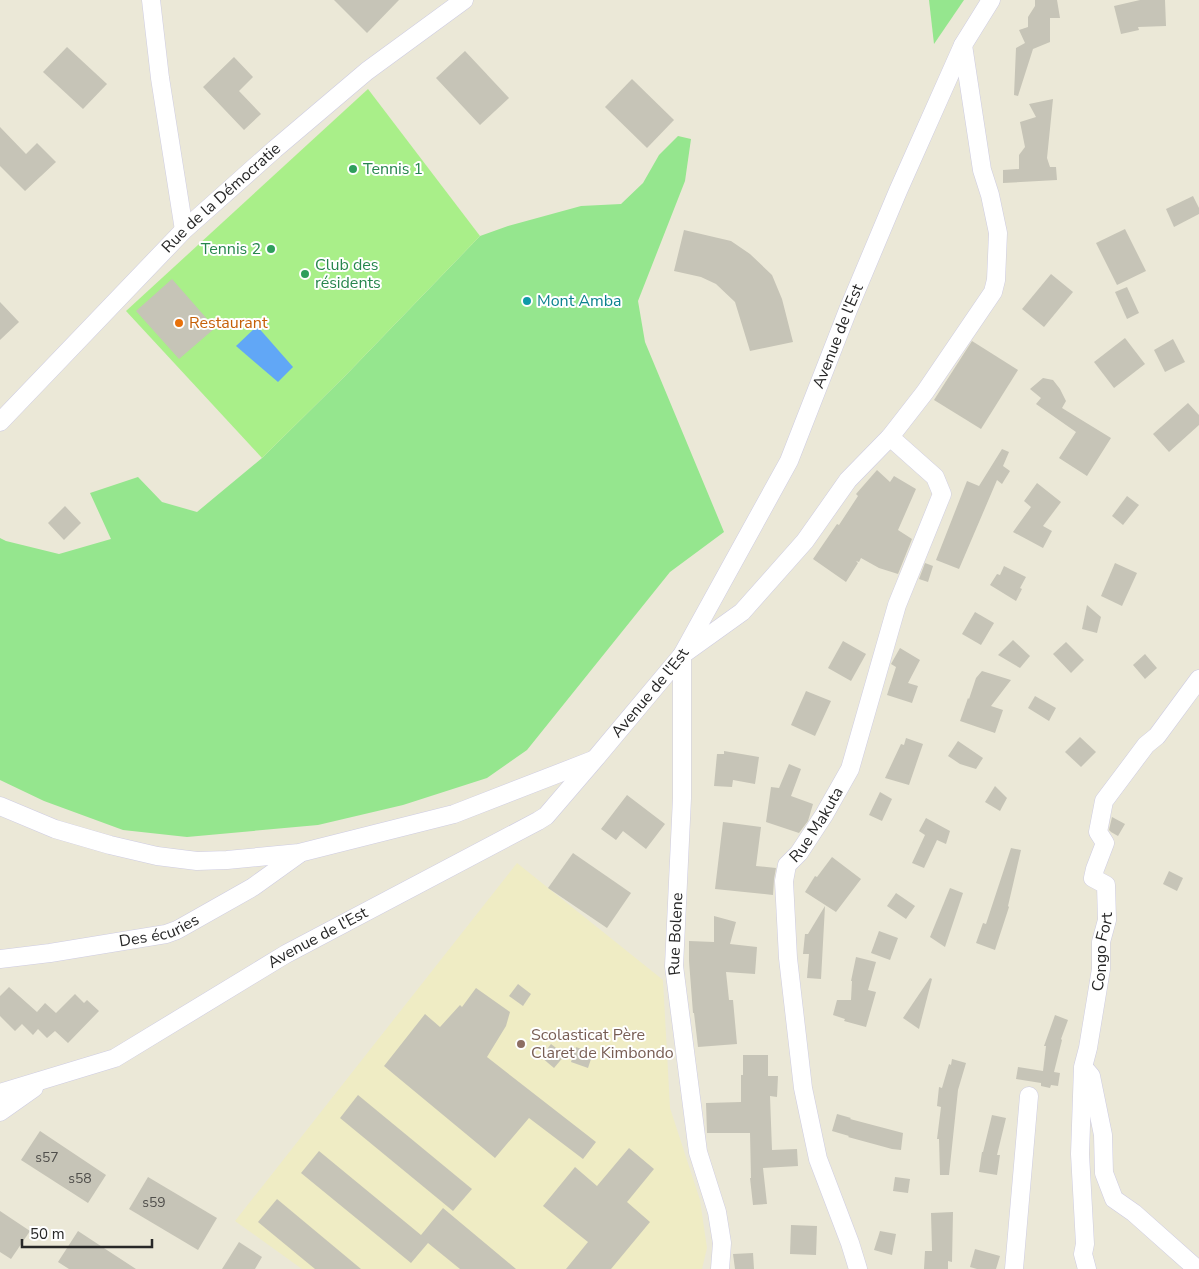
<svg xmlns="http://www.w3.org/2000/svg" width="1199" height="1269" font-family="'Nunito Sans',sans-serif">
<rect width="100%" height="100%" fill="#ebe8d7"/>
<polygon fill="#efecc4" points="517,863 663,980 670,1108 700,1200 707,1248 702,1269 302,1269 235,1221"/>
<g fill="#95e68e">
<polygon points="929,0 964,0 934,44"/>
<polygon points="678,136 691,139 685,181 638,301 645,342 724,532 670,572 527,750 487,778 403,805 318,825 187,837 123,830 44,801 0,780 0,538 6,541 59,554 111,539 90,493 138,477 162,502 197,512 262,458 345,376 480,236 508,226 581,206 621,204 643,183 659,155"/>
</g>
<polygon fill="#a9ef89" points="368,89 480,236 345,376 262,458 126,311"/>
<polygon fill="#61a7f6" points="257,326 293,367 278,382 236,346"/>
<g fill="#c6c4b7">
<polygon points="334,0 399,0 367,33"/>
<polygon points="1035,0 1057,0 1060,18 1050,18 1050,42 1033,49 1018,96 1014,95 1016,48 1025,43 1019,30 1028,27 1028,17 1035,6"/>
<polygon points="1140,0 1165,0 1166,26 1138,27 1139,30 1121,34 1114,6"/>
<polygon points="67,47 107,84 83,109 43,72"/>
<polygon points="465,51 509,98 480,125 436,78"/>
<polygon points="234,57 253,77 239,91 261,114 244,130 203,87"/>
<polygon points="632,79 674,120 647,148 605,107"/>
<polygon points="1053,99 1047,158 1050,167 1056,167 1057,180 1003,183 1003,170 1019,169 1019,155 1025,147 1020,122 1036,117 1029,104"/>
<polygon points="0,127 26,154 37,143 56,162 25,191 0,166"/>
<polygon points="1193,196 1199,208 1199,214 1174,227 1166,209"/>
<polygon points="1125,229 1146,271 1117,285 1096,243"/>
<polygon points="684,230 731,241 750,254 772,275 782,299 793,342 750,351 735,302 716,284 701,277 674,271"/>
<polygon points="1051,274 1073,292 1044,327 1022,309"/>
<polygon points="172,279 215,328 179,359 136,311"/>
<polygon points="1127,287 1139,313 1127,319 1115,292"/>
<polygon points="0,302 19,322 0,340"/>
<polygon points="1125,338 1145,364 1114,388 1094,362"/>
<polygon points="1173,339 1185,362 1165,372 1154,350"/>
<polygon points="972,341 1018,370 981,429 934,400"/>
<polygon points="1043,378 1053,380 1060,389 1066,401 1062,408 1111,438 1087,476 1059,458 1076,432 1036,404 1041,398 1030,389"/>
<polygon points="1188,403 1199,415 1199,425 1169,452 1153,434"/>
<polygon points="1002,449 1009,452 1003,466 1010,471 1002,484 997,480 959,569 936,560 967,481 979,486"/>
<polygon points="877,470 890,482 894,476 916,489 898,530 912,539 898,574 879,568 861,558 859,562 856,561 858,563 846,582 813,559 837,524 839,525 858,496 856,494"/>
<polygon points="1037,483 1061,502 1043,526 1052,531 1043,548 1013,532 1031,507 1024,501"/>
<polygon points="1127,496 1139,505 1123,525 1112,516"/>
<polygon points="65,506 81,523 64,540 48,523"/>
<polygon points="925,563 933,566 928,582 919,579"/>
<polygon points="1115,563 1137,573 1122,606 1101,596"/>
<polygon points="1004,566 1026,577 1020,588 1022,589 1016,601 990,585 997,574 1000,575"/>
<polygon points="1087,605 1101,617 1097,633 1082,629"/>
<polygon points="975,612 994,623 981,645 962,634"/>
<polygon points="1013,640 1030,656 1020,668 998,655"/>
<polygon points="843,641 866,654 851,681 828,668"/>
<polygon points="1066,642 1084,660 1071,673 1053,654"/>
<polygon points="900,648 920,660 908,683 918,686 912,703 887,695 896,667 891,664"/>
<polygon points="1145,654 1157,668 1145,679 1133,665"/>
<polygon points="982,671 1011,680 991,706 1003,710 995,733 960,721 968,698 969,699 976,678"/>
<polygon points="806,691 831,701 815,736 791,725"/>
<polygon points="1035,696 1056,708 1049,721 1028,708"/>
<polygon points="1080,737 1096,752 1081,767 1065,752"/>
<polygon points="906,738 923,744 909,785 885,778 901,744 904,745"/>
<polygon points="958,741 983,758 976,769 960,764 948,756"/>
<polygon points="724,751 759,757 755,784 733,780 732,787 714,786 717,754 724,754"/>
<polygon points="789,764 801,769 791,796 813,804 808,821 799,833 766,822 771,787 779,788"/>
<polygon points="995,786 1007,798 1000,811 985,802"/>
<polygon points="880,792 892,799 882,821 869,815"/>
<polygon points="627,795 665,824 646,849 623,831 616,840 601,829"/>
<polygon points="1112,817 1125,824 1118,836 1111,832 1109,830"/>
<polygon points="926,818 950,831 946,844 937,840 924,868 912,863 925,835 919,831"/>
<polygon points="723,822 761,827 756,866 776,868 774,879 773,895 715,889"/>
<polygon points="1011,848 1021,850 1008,906 1009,907 995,950 976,943 983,923 986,924"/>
<polygon points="573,853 631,893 607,928 548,888"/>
<polygon points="832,857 861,879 836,912 805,892 815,876 817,877"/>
<polygon points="1169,871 1183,878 1177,891 1163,884"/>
<polygon points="950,888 963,893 945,947 930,937"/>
<polygon points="896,893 915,906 906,919 887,906"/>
<polygon points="825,906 821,979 807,978 809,954 803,954 805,934 808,934"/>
<polygon points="714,916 736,922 730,944 757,947 755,974 726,972 729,1000 733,1000 737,1044 698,1047 694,1013 693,1013 689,961 689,941 714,942"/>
<polygon points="879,931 898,938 890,960 871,953"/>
<polygon points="856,957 876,962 868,990 876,992 866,1027 844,1021 845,1019 833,1015 837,1000 851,1000 852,981 851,981"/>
<polygon points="930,978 932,979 919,1029 903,1018"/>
<polygon points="518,984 531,994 523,1006 509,996"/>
<polygon points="9,987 37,1012 45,1003 56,1013 75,994 84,1003 87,1000 99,1011 68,1043 55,1031 47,1038 38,1029 33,1035 22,1024 15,1031 0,1016 0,996"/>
<polygon points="476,988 510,1012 506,1026 487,1057 596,1142 583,1159 529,1118 495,1158 384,1066 425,1014 440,1027 460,1005 462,1007"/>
<polygon points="1055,1015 1068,1020 1061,1039 1062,1040 1054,1072 1060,1073 1058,1086 1051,1085 1050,1088 1041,1086 1041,1083 1016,1079 1018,1067 1043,1071 1046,1046 1044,1046"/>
<polygon points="551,1044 565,1055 554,1068 541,1057"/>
<polygon points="576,1047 593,1053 588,1068 571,1062"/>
<polygon points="743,1055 768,1055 768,1076 778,1076 777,1097 770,1096 772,1150 797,1149 798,1166 763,1168 767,1204 753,1205 750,1178 751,1178 750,1133 707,1133 706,1103 741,1102 741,1075 743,1075"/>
<polygon points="952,1059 966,1063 958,1090 949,1175 940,1175 939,1139 937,1139 941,1107 937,1106 939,1087 942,1088 949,1064 951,1065"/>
<polygon points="358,1095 472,1189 453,1211 340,1118"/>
<polygon points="837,1114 851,1118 850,1119 903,1133 901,1150 892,1149 848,1137 849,1136 832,1131"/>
<polygon points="992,1115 1006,1118 997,1155 1000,1155 997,1175 979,1172 982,1152 983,1152"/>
<polygon points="40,1131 106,1175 88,1203 21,1160"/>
<polygon points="629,1148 654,1169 627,1202 650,1222 611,1269 566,1269 588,1242 543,1206 575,1167 597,1186"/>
<polygon points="319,1151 421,1235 443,1208 516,1269 460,1269 428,1243 411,1263 301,1173"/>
<polygon points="148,1177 217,1218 198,1250 129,1209"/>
<polygon points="895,1177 910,1179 908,1193 893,1191"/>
<polygon points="277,1199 361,1269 315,1269 258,1222"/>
<polygon points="0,1211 30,1231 11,1259 0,1252"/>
<polygon points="953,1212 952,1262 948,1261 948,1269 924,1269 925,1251 932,1251 931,1213"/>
<polygon points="791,1225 817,1226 816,1255 790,1254"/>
<polygon points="78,1231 113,1254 136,1269 69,1269 58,1262"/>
<polygon points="880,1231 896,1234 892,1255 874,1250"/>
<polygon points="239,1242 262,1257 255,1269 222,1269"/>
<polygon points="975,1249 1000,1256 996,1269 977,1269 970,1267"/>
<polygon points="753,1253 754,1269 735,1269 733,1254"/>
</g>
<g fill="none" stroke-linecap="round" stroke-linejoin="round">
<g stroke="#cecce2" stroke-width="19">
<g id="street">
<polyline points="151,0 160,78 184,230"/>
<path id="s1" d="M 0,422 L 184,230 L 275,149 L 367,71 L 464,0"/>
<polyline points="0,806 55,829 110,845 157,856 197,861 227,860 299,853 454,814 593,760"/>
<path id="s2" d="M 0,959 L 50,953 L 166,934 L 177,930 L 253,887 L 299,854"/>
<polyline points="1085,1069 1091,1076 1103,1135 1104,1173 1114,1199 1134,1213 1197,1269"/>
<path id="s3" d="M 0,1093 L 115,1058 L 286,954 L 538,821 L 546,816 L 595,759 L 682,655 L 789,461 L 848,310 L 898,191 L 963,45 L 991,0"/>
<polyline points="0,1112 34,1088"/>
<path id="s4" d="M 720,1269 L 722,1243 L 717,1212 L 698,1152 L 674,966 L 682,798 L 682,655 L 742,612 L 805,541 L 848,480 L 890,437 L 925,392 L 993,292 L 996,280 L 998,233 L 990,195 L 982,170 L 963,45"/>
<path id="s5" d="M 858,1269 L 850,1243 L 818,1159 L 803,1088 L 788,958 L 784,881 L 787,865 L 799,853 L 824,815 L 850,769 L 897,605 L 942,494 L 935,477 L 890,437"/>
<polyline points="1014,1269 1029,1096"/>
<path id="s6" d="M 1087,1269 L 1083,1254 L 1085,1244 L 1080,1154 L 1083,1067 L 1088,1048 L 1101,969 L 1101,942 L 1107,920 L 1106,885 L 1093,878 L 1095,869 L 1105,843 L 1098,832 L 1104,801 L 1146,745 L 1157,736 L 1199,679"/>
</g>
</g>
<use href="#street" stroke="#fff" stroke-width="18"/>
</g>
<g fill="#2e9e5b" stroke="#fff" stroke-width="2">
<circle cx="353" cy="169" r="5"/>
<circle cx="271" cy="249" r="5"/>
<circle cx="305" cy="274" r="5"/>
</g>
<circle fill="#0f9aa8" stroke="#fff" stroke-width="2" cx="527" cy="301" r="5"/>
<circle fill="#e8710a" stroke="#fff" stroke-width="2" cx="179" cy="323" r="5"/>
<circle fill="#8d6e63" stroke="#fff" stroke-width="2" cx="521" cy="1044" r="5"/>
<g text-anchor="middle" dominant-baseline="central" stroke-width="4" stroke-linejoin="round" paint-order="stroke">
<g font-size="14" fill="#4f4e4b">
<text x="47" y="1157">s57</text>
<text x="80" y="1178">s58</text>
<text x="154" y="1202">s59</text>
</g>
<g font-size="16" fill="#27864d" stroke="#fff" text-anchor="start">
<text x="363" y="169">Tennis 1</text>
<text x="261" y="249" text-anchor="end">Tennis 2</text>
<text x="315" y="265">Club des<tspan x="315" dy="18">résidents</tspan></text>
</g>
<g font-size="16" fill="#272727" stroke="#fff">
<text stroke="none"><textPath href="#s1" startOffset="315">Rue de la Démocratie</textPath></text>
<text stroke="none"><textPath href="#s3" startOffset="1181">Avenue de l'Est</textPath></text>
<text stroke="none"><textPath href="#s3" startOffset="776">Avenue de l'Est</textPath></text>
<text stroke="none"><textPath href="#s5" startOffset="464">Rue Makuta</textPath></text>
<text stroke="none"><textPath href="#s2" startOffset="162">Des écuries</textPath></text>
<text stroke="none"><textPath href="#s4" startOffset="340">Rue Bolene</textPath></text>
<text stroke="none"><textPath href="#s3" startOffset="356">Avenue de l'Est</textPath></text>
<text stroke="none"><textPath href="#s6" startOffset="320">Congo Fort</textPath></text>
</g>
<g font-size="16" fill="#0d838f" stroke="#fff" text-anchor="start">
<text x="537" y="301">Mont Amba</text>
</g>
<g font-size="16" fill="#c56008" stroke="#fff" text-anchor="start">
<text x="189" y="323">Restaurant</text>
</g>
<g font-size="16" fill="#785e54" stroke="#fff" text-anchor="start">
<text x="531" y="1035">Scolasticat Père<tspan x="531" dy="18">Claret de Kimbondo</tspan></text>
</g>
</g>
<path d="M22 1239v8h130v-8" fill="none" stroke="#272727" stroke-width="2.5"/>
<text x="30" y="1239" font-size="15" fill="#272727" stroke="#ffffff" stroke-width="4" paint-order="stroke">50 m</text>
</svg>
